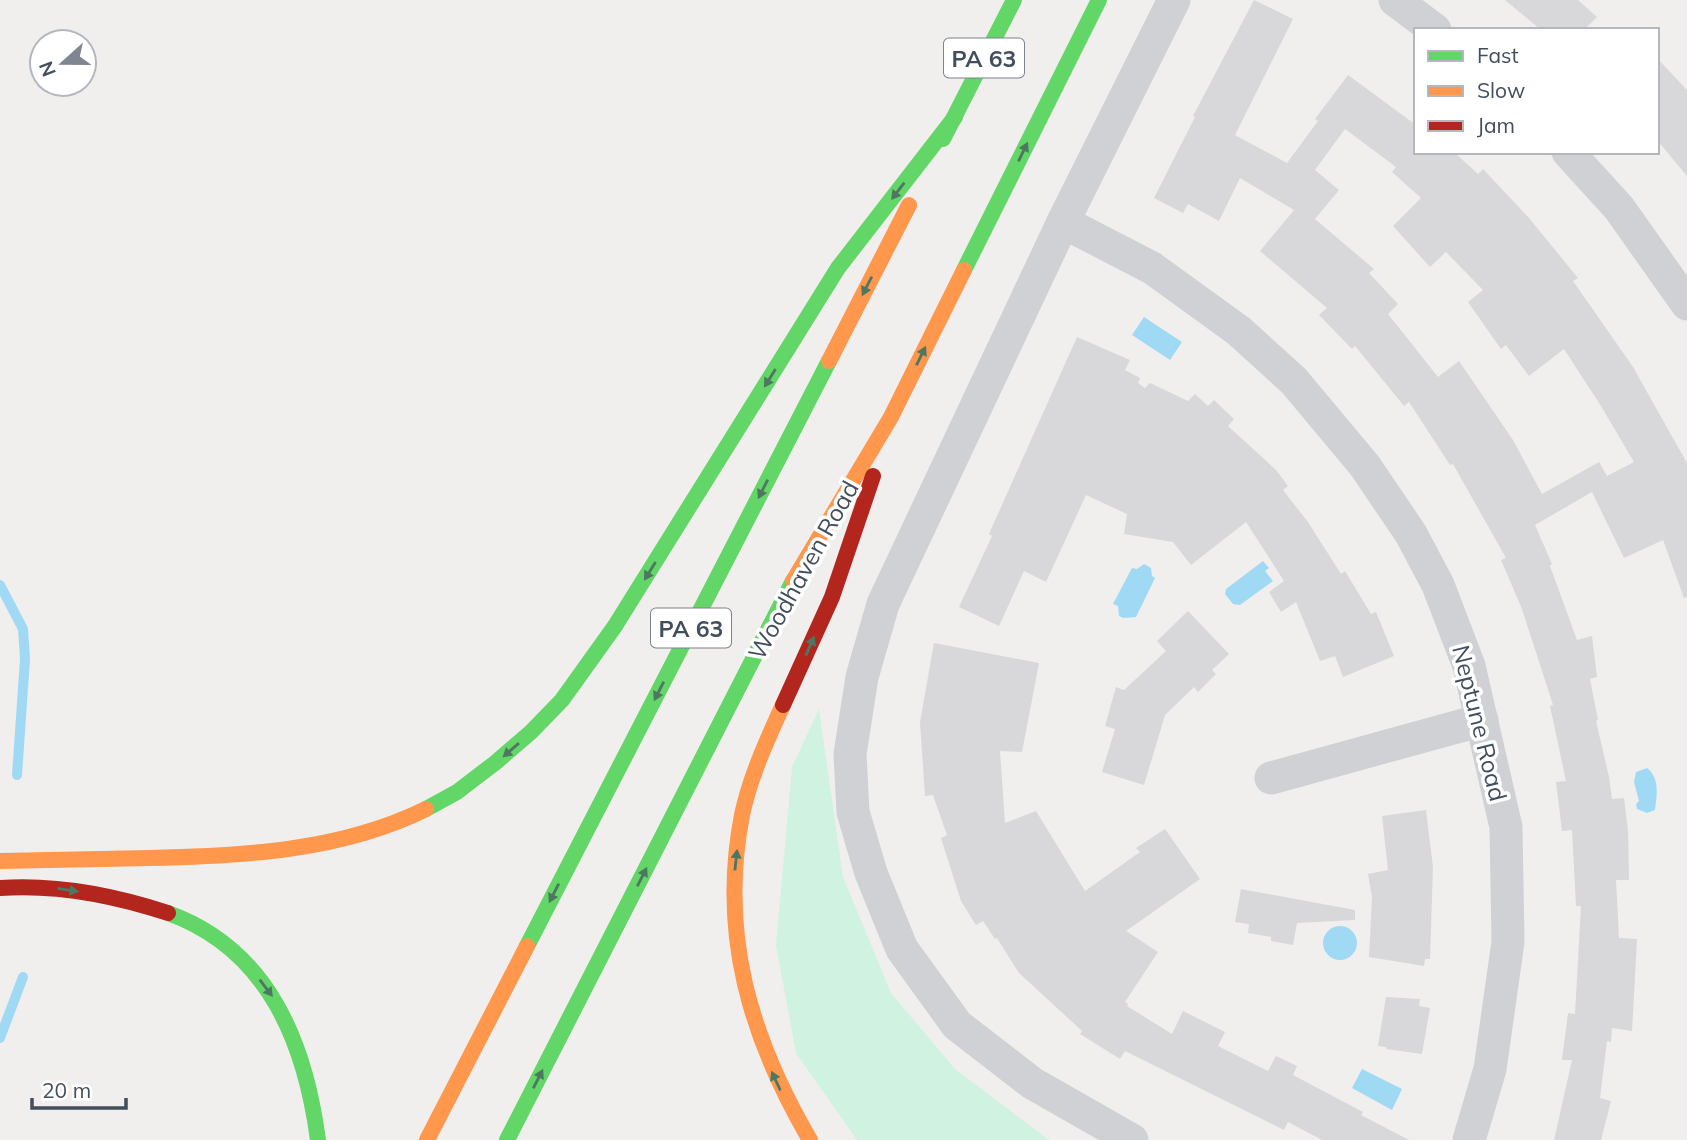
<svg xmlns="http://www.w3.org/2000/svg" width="1687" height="1140" font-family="Mulish,sans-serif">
<rect width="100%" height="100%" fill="#f0efee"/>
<polygon fill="#d0f2e0" points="819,709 843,877 891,993 955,1069 1049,1140 857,1140 796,1053 776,945 792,767"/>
<g fill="#a0d9f4">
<polygon points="1144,317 1182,342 1170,360 1132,335"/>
<polygon points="1263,561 1269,568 1265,571 1273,581 1240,605 1233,604 1225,594 1226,589"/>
<polygon points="1144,564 1151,568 1152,576 1155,578 1136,617 1123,618 1119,616 1118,606 1113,604 1132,568 1137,569"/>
<path d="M 1647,768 C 1660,778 1657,796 1655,810 L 1647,813 L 1637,809 L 1636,804 L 1639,801 L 1634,782 L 1636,772 Z"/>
<circle cx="1340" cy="943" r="17"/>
<polygon points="1362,1069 1402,1089 1392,1110 1352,1088"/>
</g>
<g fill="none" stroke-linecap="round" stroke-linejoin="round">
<g stroke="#a0d9f4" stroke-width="10">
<polyline points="0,585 23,629 25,659 17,775"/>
<polyline points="0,1038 23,977"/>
</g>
</g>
<g fill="#d8d8da" fill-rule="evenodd">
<path d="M 1254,0 L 1293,19 L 1235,135 L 1287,163 L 1318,121 L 1315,119 L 1348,75 L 1416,125 L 1416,152 L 1454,152 L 1478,174 L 1483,169 L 1529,218 L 1578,278 L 1573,281 L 1633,367 L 1687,463 L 1687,597 L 1684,598 L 1663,540 L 1624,558 L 1592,492 L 1535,525 L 1552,564 L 1550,566 L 1577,640 L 1592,636 L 1597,677 L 1590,679 L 1598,720 L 1596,721 L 1609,777 L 1612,799 L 1624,798 L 1628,830 L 1629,880 L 1616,880 L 1619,938 L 1637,939 L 1632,1031 L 1612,1028 L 1611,1042 L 1607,1041 L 1600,1098 L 1611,1101 L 1601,1140 L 1554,1140 L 1572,1060 L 1562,1060 L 1568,1013 L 1575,1014 L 1581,906 L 1576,906 L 1572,830 L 1562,831 L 1556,782 L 1566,781 L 1550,706 L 1553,705 L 1522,609 L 1501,560 L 1506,558 L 1453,464 L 1450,465 L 1409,402 L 1404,406 L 1355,346 L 1352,349 L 1319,315 L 1327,308 L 1260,251 L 1294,210 L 1240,178 L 1219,221 L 1188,204 L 1183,213 L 1154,198 L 1195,117 L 1193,116 ZM 1345,129 L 1396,167 L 1392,172 L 1421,198 L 1393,226 L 1430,267 L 1446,252 L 1483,290 L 1468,302 L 1501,349 L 1506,345 L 1529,376 L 1564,349 L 1601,406 L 1634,462 L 1607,476 L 1599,462 L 1542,494 L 1513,440 L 1459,361 L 1438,377 L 1388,314 L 1398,304 L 1369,273 L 1374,269 L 1315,219 L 1339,190 L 1315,170 Z"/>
<polygon points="1505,0 1578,0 1597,17 1584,30 1541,30"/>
<polygon points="1657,58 1687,90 1687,176 1657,140"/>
<polygon points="1077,337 1130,360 1125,370 1140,378 1138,383 1145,388 1150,383 1188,401 1195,394 1208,406 1214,400 1234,419 1228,426 1276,470 1288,486 1283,490 1308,522 1341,574 1345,571 1371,614 1376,612 1394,656 1343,677 1335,656 1320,661 1296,602 1281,612 1269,592 1284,581 1246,522 1191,565 1173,542 1124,534 1127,514 1086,495 1046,582 1024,571 999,626 959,607 992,536 989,534"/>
<polygon points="1188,611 1229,654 1212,670 1216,674 1198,692 1194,687 1165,715 1144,785 1102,772 1115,729 1105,726 1116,687 1124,690 1166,651 1157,641"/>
<polygon points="934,643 1039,663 1022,752 1000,751 1005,823 1036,811 1085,891 1140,852 1136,848 1165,829 1200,879 1126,931 1158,952 1125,1002 1128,1004 1127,1006 1172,1034 1183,1011 1225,1032 1218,1046 1268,1071 1276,1056 1297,1066 1293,1075 1363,1112 1361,1115 1409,1140 1322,1140 1288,1122 1284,1130 1125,1051 1120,1059 1080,1034 1082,1031 1019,973 997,938 995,939 983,921 976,925 961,901 941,838 947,835 933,795 925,796 920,722"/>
<polygon points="1426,810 1433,867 1430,959 1425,959 1424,966 1369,957 1372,897 1368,874 1388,870 1382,816"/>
<polygon points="1241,889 1355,910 1355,920 1297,923 1293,945 1271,941 1271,937 1248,933 1249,924 1235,922"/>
<polygon points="1386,997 1420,999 1419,1006 1430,1008 1422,1054 1386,1049 1386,1047 1378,1046"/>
</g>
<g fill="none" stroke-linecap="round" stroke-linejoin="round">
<g stroke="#cfd1d4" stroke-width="33">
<polyline points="1395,0 1435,30"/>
<polyline points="1568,152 1619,208 1687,304"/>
<polyline points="1063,222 1152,268 1239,331 1294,381 1365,466 1411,534 1438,585 1469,666 1506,827 1508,942 1490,1069 1469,1140"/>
<polyline points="1271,778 1482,720"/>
<polyline points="1132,1140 1032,1083 957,1025 902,949 871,873 853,812 850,754 862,677 883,604 1063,222 1174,0"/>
</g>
<g stroke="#63d668" stroke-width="16">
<polyline points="943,139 1014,0"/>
<polyline points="964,270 1099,0"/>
<polyline points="426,809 457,792 495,763 531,732 562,700 615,626 838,268 955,117"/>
<path d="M 168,913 C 268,949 305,1042 318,1140"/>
<polyline points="527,946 829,361"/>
<polyline points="507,1140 793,581"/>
</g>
<g stroke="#ff974d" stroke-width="16">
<polyline points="829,361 909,205"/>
<polyline points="793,581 891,417 964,270"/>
<path d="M 783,705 C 767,740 750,777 742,815 C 719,934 750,1037 810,1140"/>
<path d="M 0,861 C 50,860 100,859 150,858 C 244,856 341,851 426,809"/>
<polyline points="427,1140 527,946"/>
</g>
<g stroke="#b3261e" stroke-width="16">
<polyline points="783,705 832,597 873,476"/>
<path d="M 0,888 C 57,884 113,895 168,913"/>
</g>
</g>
<defs><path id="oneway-solid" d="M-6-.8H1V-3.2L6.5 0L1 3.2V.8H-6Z" transform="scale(1.75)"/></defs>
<g fill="#4d7760">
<use href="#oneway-solid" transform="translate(1023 152) rotate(-64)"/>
<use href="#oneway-solid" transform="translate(898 191) rotate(127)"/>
<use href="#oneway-solid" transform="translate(867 286) rotate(117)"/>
<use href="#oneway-solid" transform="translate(921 356) rotate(-64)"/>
<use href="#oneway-solid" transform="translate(770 378) rotate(122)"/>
<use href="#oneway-solid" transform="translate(763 489) rotate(117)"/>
<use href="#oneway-solid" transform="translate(650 571) rotate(122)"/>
<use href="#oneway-solid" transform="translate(810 646) rotate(-66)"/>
<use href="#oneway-solid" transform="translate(659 691) rotate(117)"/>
<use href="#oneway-solid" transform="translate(511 750) rotate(139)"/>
<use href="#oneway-solid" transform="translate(736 860) rotate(-84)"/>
<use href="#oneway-solid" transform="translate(642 877) rotate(-63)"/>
<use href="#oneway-solid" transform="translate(68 890) rotate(9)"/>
<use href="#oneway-solid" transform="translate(554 893) rotate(117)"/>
<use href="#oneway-solid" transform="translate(266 988) rotate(53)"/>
<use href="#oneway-solid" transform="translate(538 1079) rotate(-63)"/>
<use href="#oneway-solid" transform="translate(776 1081) rotate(-115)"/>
</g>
<g text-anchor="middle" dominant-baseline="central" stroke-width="7" stroke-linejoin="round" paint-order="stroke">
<g fill="#fff" stroke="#7b838e" stroke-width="2">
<rect x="944" y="38.5" width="80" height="39" rx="5"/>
<rect x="651" y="608.5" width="80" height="39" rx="5"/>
</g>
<g font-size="23" font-weight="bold" fill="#434e5d">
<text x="984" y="58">PA 63</text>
<text x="691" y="628">PA 63</text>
</g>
<g font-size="24" fill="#434e5d" stroke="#fff">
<text transform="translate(803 570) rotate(-61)">Woodhaven Road</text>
<text transform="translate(1480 723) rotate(76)">Neptune Road</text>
</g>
</g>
<rect x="1414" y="28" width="245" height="126" fill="#ffffff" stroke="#b4b8be" stroke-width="2"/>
<rect x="1428" y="51" width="35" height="10" fill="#63d668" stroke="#b4b8be" stroke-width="2"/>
<text x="1477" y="63" font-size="21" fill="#434e5d">Fast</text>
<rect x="1428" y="86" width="35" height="10" fill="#ff974d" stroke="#b4b8be" stroke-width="2"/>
<text x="1477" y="98" font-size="21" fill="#434e5d">Slow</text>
<rect x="1428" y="121" width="35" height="10" fill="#b3261e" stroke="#b4b8be" stroke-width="2"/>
<text x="1477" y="133" font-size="21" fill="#434e5d">Jam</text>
<g transform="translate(63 63) rotate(249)"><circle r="33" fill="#ffffff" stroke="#b4b8be" stroke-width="2"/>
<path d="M0-5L12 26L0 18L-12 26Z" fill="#808690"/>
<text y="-10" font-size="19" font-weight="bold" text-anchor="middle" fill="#434e5d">N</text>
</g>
<path d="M32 1098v10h94v-10" fill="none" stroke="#434e5d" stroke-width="3.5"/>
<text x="42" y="1098" font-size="21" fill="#434e5d" stroke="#ffffff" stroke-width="5" paint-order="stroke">20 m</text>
</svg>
